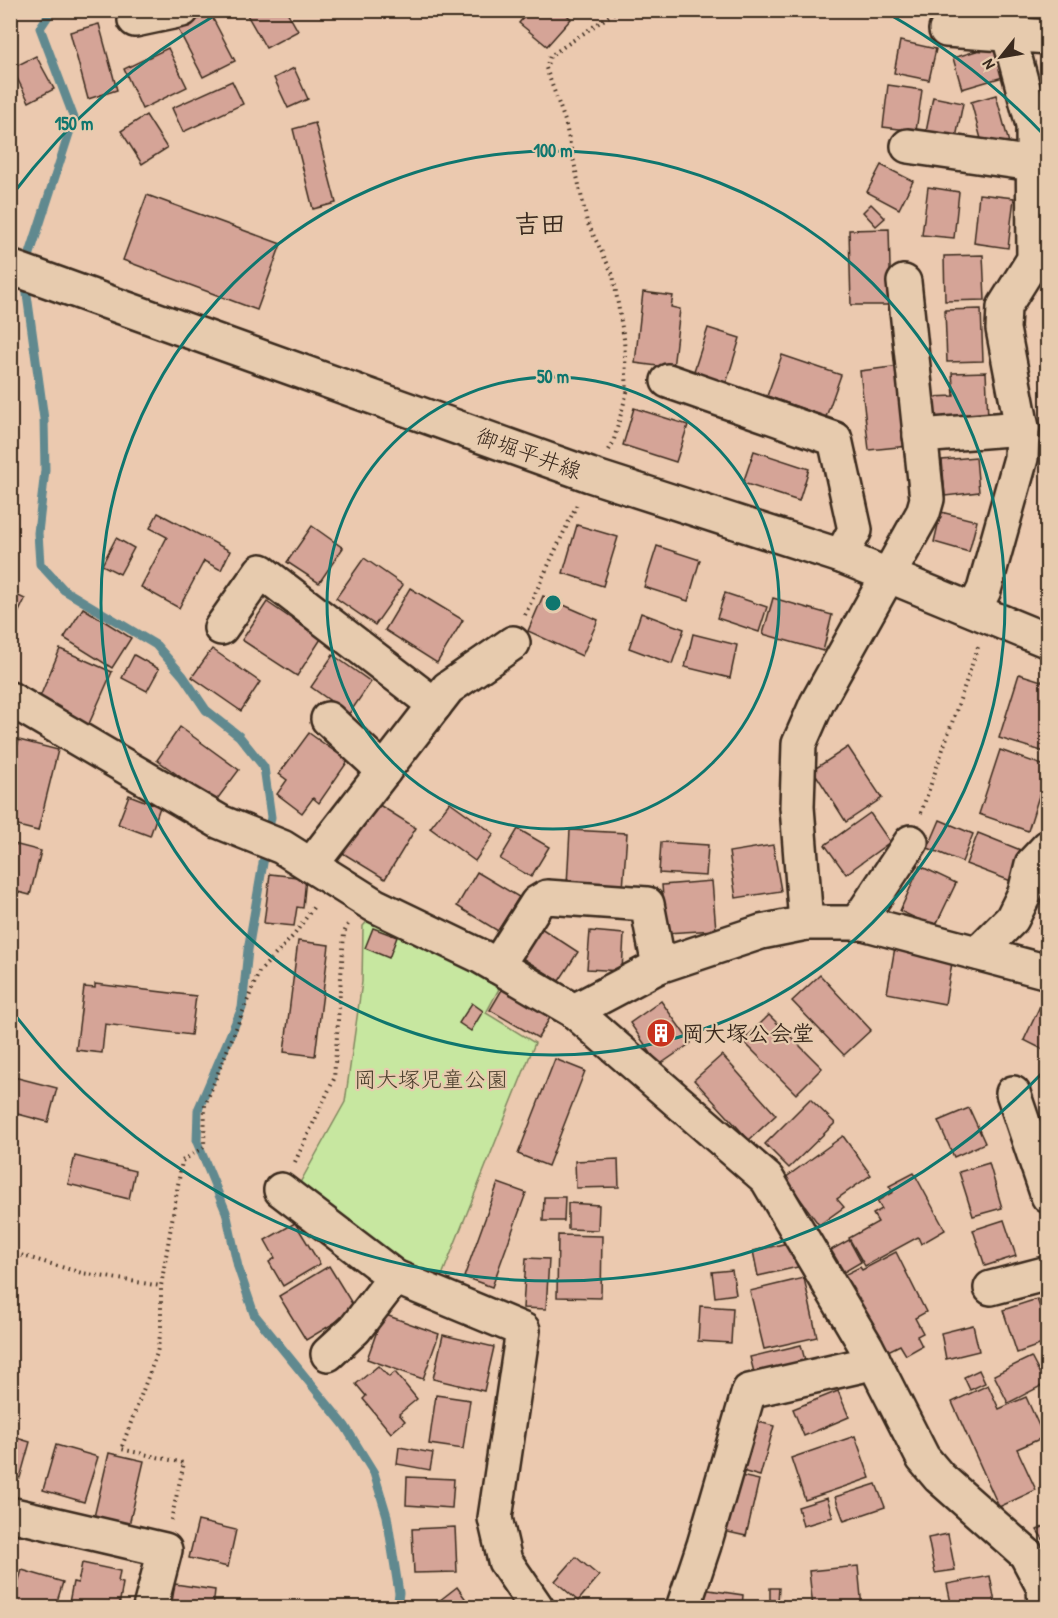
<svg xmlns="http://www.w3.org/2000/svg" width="1058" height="1618" font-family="'Patrick Hand','Klee One',sans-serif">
<rect width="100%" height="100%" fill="#ebc9af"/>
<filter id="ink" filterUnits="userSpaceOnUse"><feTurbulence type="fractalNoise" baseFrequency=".0167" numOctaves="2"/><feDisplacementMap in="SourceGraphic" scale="12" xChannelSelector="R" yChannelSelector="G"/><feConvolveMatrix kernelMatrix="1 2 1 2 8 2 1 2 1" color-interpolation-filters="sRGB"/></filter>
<g filter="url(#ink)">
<polygon fill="#c7e7a0" stroke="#81885f" stroke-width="1.5" points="373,915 501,985 486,1013 535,1043 441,1278 402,1262 296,1190 345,1102 362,982 363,926"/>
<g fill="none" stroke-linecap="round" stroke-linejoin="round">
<g stroke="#61898f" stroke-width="9">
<polyline points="26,266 74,118 40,28 52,10"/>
<polyline points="25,280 44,419 45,470 38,533 40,564 64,590 156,645 183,676 206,710 239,736 264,767 271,817 248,950 242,1008 198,1110 197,1142 226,1212 238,1267 254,1314 345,1426 374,1473 387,1516 399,1593 397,1608"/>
</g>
</g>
<g fill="#d5a497" stroke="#3b2a1e" stroke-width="1.5">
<polygon points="251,10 286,10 298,31 266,48 246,13"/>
<polygon points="530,10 562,10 571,19 547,46 519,23"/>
<polygon points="904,10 929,10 906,17"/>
<polygon points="210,13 235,61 203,77 178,29"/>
<polygon points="99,24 117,90 88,99 70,32"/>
<polygon points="900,41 936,49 929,80 894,73"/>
<polygon points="993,46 1003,77 962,89 953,58"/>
<polygon points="168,48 187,87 142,109 124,69"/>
<polygon points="36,56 54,89 29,102 12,68"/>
<polygon points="1042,65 1048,65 1048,109 1046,109"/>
<polygon points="294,68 308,99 288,108 274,78"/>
<polygon points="232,81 243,104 183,132 172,108"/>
<polygon points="888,85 922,90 916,131 883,127"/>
<polygon points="996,95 1009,143 984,150 971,102"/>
<polygon points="933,97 963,103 955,143 925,137"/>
<polygon points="146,115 167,148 142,164 121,131"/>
<polygon points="315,123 336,203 313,209 293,129"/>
<polygon points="10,162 16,164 10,186"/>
<polygon points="881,165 913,181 899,209 867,192"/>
<polygon points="928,187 959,192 954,238 922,235"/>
<polygon points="979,194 1014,198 1008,248 974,243"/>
<polygon points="147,195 281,244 257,310 123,260"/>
<polygon points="871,204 885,218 876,226 863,212"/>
<polygon points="889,229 891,305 851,305 849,230"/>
<polygon points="983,255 985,300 945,301 944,256"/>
<polygon points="643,292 673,296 671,307 680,309 673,368 635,363"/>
<polygon points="981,309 983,361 947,362 945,310"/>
<polygon points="708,328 740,338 726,384 693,374"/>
<polygon points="782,355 841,375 826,417 767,396"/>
<polygon points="900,366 908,446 869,450 860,371"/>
<polygon points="986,372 988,418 932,421 931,397 954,396 952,373"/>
<polygon points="634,408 688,425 676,462 623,445"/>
<polygon points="754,451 809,469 799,501 743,483"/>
<polygon points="976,457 979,492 945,496 942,460"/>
<polygon points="941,512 977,521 969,552 934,542"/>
<polygon points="158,513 230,551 221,570 204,561 179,608 141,587 167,537 150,528"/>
<polygon points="577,525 618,537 603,586 563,573"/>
<polygon points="312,526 343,548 319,583 287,562"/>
<polygon points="116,538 134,548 120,574 102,565"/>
<polygon points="657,546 700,560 688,601 644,587"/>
<polygon points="364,558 403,585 375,625 336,598"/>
<polygon points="410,588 463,620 437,663 385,630"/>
<polygon points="10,592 25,599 10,630"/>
<polygon points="725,593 767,607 759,632 717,618"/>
<polygon points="543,596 598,620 582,656 528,631"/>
<polygon points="773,598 832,615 823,651 763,634"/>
<polygon points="267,602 321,639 297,676 242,640"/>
<polygon points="83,608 131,638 112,668 64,638"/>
<polygon points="641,613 684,629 672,664 629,648"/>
<polygon points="693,634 737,645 730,678 685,667"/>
<polygon points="60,649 112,672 88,726 37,704"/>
<polygon points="212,649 260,682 241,711 192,677"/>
<polygon points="134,655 159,669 147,691 122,678"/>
<polygon points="333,655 371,682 349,714 311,687"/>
<polygon points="1019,674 1048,683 1048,753 999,738"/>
<polygon points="180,727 239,770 215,802 157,760"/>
<polygon points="309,733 348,761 319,803 313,798 302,813 277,794 287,780 279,774"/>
<polygon points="19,740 58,750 38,831 10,824 10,772"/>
<polygon points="848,747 882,798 846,822 813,770"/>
<polygon points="1000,750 1048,767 1028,831 979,814"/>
<polygon points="129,795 160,807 150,836 118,824"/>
<polygon points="373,801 416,828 385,879 341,852"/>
<polygon points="450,802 494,834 475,861 430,828"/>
<polygon points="870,813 890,842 846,874 825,845"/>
<polygon points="940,820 973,834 962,862 928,848"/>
<polygon points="518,829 549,847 531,877 500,859"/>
<polygon points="570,830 627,833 623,889 567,885"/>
<polygon points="978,833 1023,851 1011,881 966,864"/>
<polygon points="661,842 708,845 706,876 659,873"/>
<polygon points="10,843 41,851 30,895 10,890"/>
<polygon points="773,845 781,891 736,898 729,852"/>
<polygon points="920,866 956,883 935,927 900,911"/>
<polygon points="477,872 519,897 498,931 457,906"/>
<polygon points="270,874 306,878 303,908 297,907 294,926 264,923"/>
<polygon points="712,881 716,930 666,933 662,885"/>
<polygon points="10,912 16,913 10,952"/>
<polygon points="1048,912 1048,933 1038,928"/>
<polygon points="373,928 397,937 389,958 365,948"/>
<polygon points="541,928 578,952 559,981 522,958"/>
<polygon points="590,931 624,934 622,971 587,969"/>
<polygon points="298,941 329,945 315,1056 284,1052"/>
<polygon points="895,947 953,957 945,1004 887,993"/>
<polygon points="820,975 871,1030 844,1055 792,1001"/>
<polygon points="95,984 196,996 191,1035 105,1024 102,1053 76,1050 84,987 95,988"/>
<polygon points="503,988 551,1016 538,1038 490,1010"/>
<polygon points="661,1001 691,1043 659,1065 630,1023"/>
<polygon points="472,1003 483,1011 471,1031 459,1023"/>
<polygon points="1040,1006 1048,1010 1048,1052 1024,1040"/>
<polygon points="769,1015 822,1068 796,1094 743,1041"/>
<polygon points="722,1055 776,1115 749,1140 694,1080"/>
<polygon points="555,1059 585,1071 548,1166 518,1154"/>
<polygon points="10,1076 57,1088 48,1122 10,1112"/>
<polygon points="810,1099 835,1123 789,1168 765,1144"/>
<polygon points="969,1108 985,1143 954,1157 938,1121"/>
<polygon points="843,1136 871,1175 837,1199 844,1207 819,1225 785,1178"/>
<polygon points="75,1156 135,1171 129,1199 68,1184"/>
<polygon points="618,1159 619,1187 576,1188 575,1161"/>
<polygon points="989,1163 1002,1208 973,1216 959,1172"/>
<polygon points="914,1173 945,1230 921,1244 918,1237 865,1266 849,1238 878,1222 873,1214 882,1209 877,1201 893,1192 889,1186"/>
<polygon points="498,1183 526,1193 492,1287 464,1277"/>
<polygon points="544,1197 565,1197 564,1221 543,1221"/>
<polygon points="568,1203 599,1205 598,1230 568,1229"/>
<polygon points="1004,1220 1016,1256 985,1266 973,1230"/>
<polygon points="295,1223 320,1264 283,1286 269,1262 275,1258 265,1240"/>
<polygon points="558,1235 602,1236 601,1298 557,1297"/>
<polygon points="849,1240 861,1262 844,1272 831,1250"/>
<polygon points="792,1242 798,1267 758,1276 753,1251"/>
<polygon points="896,1252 926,1312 915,1318 923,1333 917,1336 922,1346 906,1355 900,1345 884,1353 844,1275 860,1267 862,1270"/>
<polygon points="526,1258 549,1259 546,1309 523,1308"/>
<polygon points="329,1266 356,1310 306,1340 279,1296"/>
<polygon points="732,1270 736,1294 715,1297 712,1272"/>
<polygon points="804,1278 817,1337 764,1349 750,1291"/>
<polygon points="1037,1299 1048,1330 1048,1342 1017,1353 1003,1310"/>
<polygon points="700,1306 733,1308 731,1343 698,1341"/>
<polygon points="383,1314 439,1334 423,1379 367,1359"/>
<polygon points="973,1325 979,1351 946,1359 941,1333"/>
<polygon points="443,1335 494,1347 484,1391 433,1379"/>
<polygon points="801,1345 807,1368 756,1380 750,1357"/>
<polygon points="1031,1357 1045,1384 1008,1403 994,1375"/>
<polygon points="378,1366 389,1377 395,1372 417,1399 399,1414 405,1421 391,1433 363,1399 366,1396 356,1384"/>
<polygon points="979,1370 985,1383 970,1390 964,1377"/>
<polygon points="988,1385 999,1409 1026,1397 1044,1437 1017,1449 1036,1490 999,1507 952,1402"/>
<polygon points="838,1391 849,1417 804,1436 793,1409"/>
<polygon points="436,1395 470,1400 463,1449 429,1444"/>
<polygon points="744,1418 774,1426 760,1476 731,1468"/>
<polygon points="10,1436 30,1442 20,1478 10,1476"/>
<polygon points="855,1436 870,1478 805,1500 791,1458"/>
<polygon points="56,1445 98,1457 84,1502 43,1490"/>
<polygon points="399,1447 433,1453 430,1470 397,1464"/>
<polygon points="109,1453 144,1461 129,1525 94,1517"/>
<polygon points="732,1474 759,1480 746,1536 719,1530"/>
<polygon points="407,1477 454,1479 452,1508 406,1505"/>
<polygon points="876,1484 885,1507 844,1521 835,1497"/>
<polygon points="827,1498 833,1517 803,1526 798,1507"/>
<polygon points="198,1521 236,1530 228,1567 189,1558"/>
<polygon points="1048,1524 1048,1547 1037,1530"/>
<polygon points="455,1527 457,1572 414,1573 412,1529"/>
<polygon points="948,1534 955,1570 935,1573 928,1538"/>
<polygon points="576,1557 599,1576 578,1601 555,1581"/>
<polygon points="82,1563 120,1571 118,1582 123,1583 119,1606 124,1608 68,1608 73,1582 78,1583"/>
<polygon points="858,1566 862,1608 813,1608 809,1571"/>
<polygon points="22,1570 63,1582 55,1608 30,1608 12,1602"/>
<polygon points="990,1576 996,1608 952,1608 947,1584"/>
<polygon points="175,1584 215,1590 213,1608 171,1608"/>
<polygon points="457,1587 472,1608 430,1608"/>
<polygon points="770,1588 779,1588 778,1601 770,1600"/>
<polygon points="702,1589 743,1595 742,1608 699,1608"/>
</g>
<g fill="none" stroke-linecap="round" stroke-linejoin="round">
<g stroke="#3b2a1e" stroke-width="38">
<g id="street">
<polyline points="135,20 182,10"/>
<polyline points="946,30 1048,37"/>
<polyline points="908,146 1034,164"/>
<polyline points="668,381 835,439 855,530 841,556"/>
<polyline points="920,436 1022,428"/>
<polyline points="974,610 984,590 1021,458 1022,428 1003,329 1004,307 1034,259 1033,125 1002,10"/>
<polyline points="221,628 261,571 435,705"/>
<polyline points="10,699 220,822 282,847 374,905 480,956 574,1011 767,1179 867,1348 923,1458 939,1477 1026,1554 1044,1588 1045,1608"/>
<polyline points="328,719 384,771"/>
<polyline points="311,865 448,688 513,643"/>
<polyline points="806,923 797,807 799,744 817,703 923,513 927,499 904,282"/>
<polyline points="857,923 911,842"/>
<polyline points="978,953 1012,919 1025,893 1032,864 1048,847"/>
<polyline points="497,966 537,903 547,897 647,904 659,966"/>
<polyline points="574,1011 659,966 761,932 806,923 863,923 1048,972"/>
<polyline points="1013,1093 1048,1196"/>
<polyline points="281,1190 395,1277 523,1330 495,1518 505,1561 537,1608"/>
<polyline points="991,1288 1048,1273"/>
<polyline points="328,1354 355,1329 395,1277"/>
<polyline points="10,1514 165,1550 150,1608"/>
<polyline points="683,1608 704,1545 749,1391 859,1366 873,1359"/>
</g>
</g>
<g stroke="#3b2a1e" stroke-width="38">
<polyline id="secondary" points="10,267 590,475 841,556 1048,641"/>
</g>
<g stroke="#3b2a1e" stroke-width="4" stroke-dasharray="1.5 4.5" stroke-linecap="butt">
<polyline points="609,450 613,443 627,392 624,339 613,275 587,222 565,121 546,68 550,56 618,10"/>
<polyline points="525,615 578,502"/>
<polyline points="921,813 978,647"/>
<polyline points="295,1162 334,1079 344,933 348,924"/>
<polyline points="10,1252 82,1273 161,1286"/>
<polyline points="171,1520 184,1463 121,1449 157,1353 161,1330 161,1286 182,1161 204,1147 205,1105 259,972 294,935 315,905"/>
</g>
<use href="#street" stroke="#e7cbae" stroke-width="33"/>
<use href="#secondary" stroke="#e7cbae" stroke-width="33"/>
</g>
</g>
<g fill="none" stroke="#0f766e" stroke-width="3">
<circle cx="553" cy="603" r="226"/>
<circle cx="553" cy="603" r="452"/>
<path d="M1045 1070A678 678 0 0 1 12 1011M12 195A678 678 0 0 1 219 13M887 13A678 678 0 0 1 1045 136"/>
</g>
<defs>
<g id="building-disc" transform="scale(1.5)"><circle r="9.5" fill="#c8321e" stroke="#e7cbae"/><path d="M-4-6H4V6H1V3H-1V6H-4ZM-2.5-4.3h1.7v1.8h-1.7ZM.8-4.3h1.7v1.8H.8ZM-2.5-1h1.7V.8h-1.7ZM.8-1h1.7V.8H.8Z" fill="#fff"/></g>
</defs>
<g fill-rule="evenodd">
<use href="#building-disc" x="661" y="1033"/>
</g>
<g text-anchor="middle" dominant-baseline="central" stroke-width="4.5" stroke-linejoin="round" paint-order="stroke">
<g font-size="22" fill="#3b2a1e" stroke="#e7cbae">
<text transform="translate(529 453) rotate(20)">御堀平井線</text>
</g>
<g font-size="22" font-weight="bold" fill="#3b2a1e" stroke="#e7cbae" text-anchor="start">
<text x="682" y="1033">岡大塚公会堂</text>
</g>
<g font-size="22" fill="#493d2b" stroke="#e7cbae">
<text x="431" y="1079">岡大塚児童公園</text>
</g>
<g font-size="26" font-weight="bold" fill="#3b2a1e" stroke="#e7cbae">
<text x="540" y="223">吉田</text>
</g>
</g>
<circle cx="553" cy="603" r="9" fill="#0f766e" stroke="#e7cbae" stroke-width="3"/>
<g font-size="18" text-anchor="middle" font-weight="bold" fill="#0f766e" stroke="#e7cbae" stroke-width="4.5" stroke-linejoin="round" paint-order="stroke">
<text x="74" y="130">150 m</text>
<text x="553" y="157">100 m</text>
<text x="553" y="383">50 m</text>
</g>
<rect width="1058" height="1618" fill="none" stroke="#e7cbae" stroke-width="36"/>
<rect x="18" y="18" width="1022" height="1582" fill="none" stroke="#3b2a1e" stroke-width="2" filter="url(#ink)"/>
<g transform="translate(1001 57) rotate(239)" stroke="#e7cbae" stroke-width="4.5" paint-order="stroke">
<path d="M0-4.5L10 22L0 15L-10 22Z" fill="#3b2a1e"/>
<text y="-9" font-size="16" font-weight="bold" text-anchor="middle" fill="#3b2a1e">N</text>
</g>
</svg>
